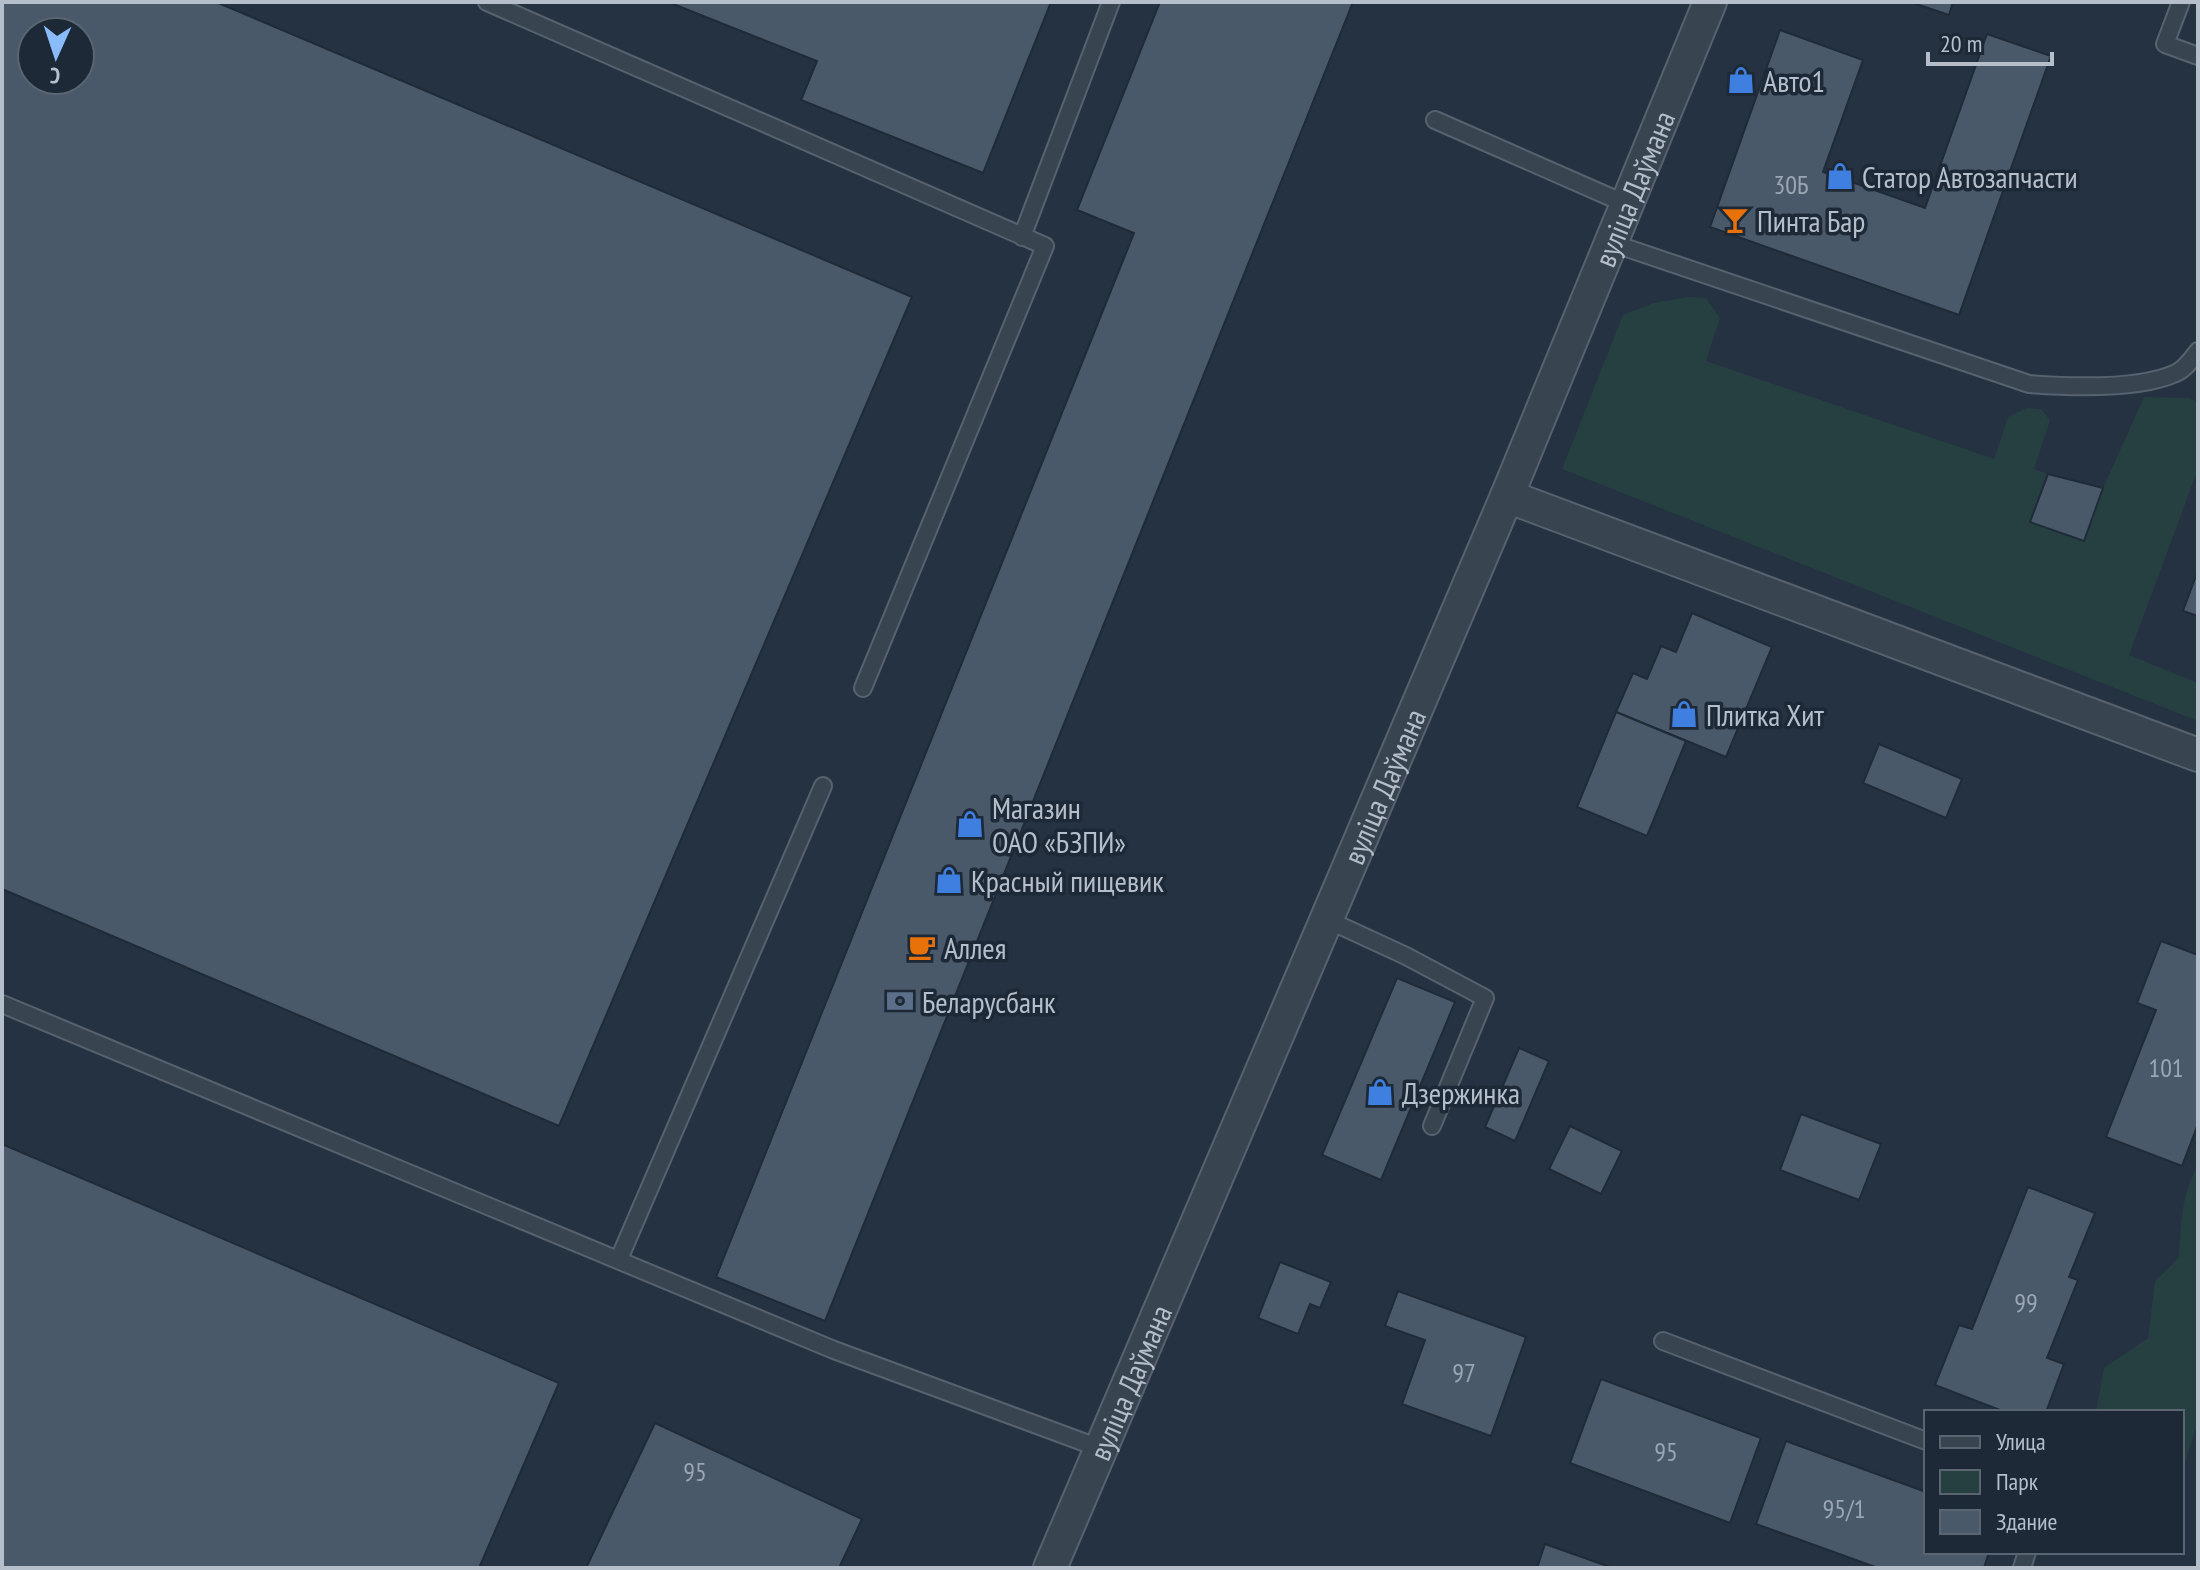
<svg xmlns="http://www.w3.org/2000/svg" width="2200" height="1570" font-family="'PT Sans Narrow',sans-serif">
<rect width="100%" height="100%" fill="#243241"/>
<g fill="#264042">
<polygon points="1688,297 1706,298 1720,318 1706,361 1994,459 2008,417 2027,408 2041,409 2050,420 2034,469 2048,474 2030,521 2083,541 2103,488 2144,397 2189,398 2198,402 2198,469 2129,655 2198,683 2198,721 1562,469 1623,315 1654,303"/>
<path d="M 2198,1165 L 2198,1422 L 2182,1471 L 2182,1412 L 2096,1412 L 2104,1368 L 2148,1338 L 2155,1281 L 2179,1258 C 2181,1225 2181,1194 2198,1165 Z"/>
</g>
<g fill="#4a596a" stroke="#202b38" stroke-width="2" fill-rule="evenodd">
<path d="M 2,2 L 216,2 L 912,297 L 559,1126 L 2,889 ZM 32,32 L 80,32 L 80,80 L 32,80 Z"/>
<polygon points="668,2 1051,2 983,173 801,100 817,61"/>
<polygon points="1160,2 1353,2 825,1321 716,1277 1134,233 1077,210"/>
<polygon points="1910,2 1953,2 1949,15"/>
<polygon points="1780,30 1863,60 1823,172 1925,208 1987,34 2051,56 1959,315 1710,227"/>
<polygon points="2048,474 2103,488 2084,541 2030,522"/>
<polygon points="2198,570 2198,616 2183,611"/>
<polygon points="1692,613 1772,647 1726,757 1616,712 1633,673 1647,679 1661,646 1676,652"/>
<polygon points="1616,712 1686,741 1647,836 1577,807"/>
<polygon points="1879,744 1962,779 1946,818 1863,783"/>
<polygon points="2161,941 2198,955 2198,1124 2182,1166 2106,1137 2156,1010 2137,1003"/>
<polygon points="1397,978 1455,1002 1381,1180 1322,1155"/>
<polygon points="1519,1048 1549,1061 1515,1141 1485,1127"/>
<polygon points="1801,1114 1881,1144 1859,1200 1780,1170"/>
<polygon points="1570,1126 1622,1151 1601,1194 1549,1169"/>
<polygon points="2,1144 559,1383 479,1568 2,1568"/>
<polygon points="2028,1187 2095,1213 2069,1277 2078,1280 2047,1358 2064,1364 2046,1412 2005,1412 1935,1385 1959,1325 1972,1329"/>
<polygon points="1280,1262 1331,1282 1320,1308 1310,1304 1298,1334 1258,1318"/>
<polygon points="1398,1291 1526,1337 1491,1436 1402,1404 1425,1340 1385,1326"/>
<polygon points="1601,1379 1761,1438 1730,1523 1570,1463"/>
<polygon points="655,1423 862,1519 839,1568 586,1568"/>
<polygon points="1786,1441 1926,1492 1926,1552 1989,1552 1984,1568 1878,1568 1756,1524"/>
<polygon points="1545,1544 1613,1568 1537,1568"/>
</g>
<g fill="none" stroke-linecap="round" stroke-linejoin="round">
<g stroke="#57626e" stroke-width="20">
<g id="service">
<polyline points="487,2 1045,246 863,688"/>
<polyline points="2181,2 2165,44 2198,56"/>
<polyline points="1435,120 1626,204"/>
<polyline points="1022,237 1111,2"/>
<path d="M 1609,242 L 2029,384 C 2069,387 2139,390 2176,373 C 2185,369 2192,359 2198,351"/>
<polyline points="1326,919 1406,956 1485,998 1432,1126"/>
<polyline points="2,1004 834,1350 1102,1449"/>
<polyline points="619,1259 823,786"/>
<polyline points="1663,1341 1926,1441"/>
<polyline points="2022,1568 2027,1552"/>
</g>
</g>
<g stroke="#57626e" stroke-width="36">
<g id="minor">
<polyline points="1507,496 2198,755"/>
<path id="s1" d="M 1050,1568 L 1507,496 L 1710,2"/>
</g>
</g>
<use href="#service" stroke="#394451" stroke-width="16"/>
<use href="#minor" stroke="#394451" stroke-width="32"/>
</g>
<defs>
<g id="shop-bare" transform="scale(2.16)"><path d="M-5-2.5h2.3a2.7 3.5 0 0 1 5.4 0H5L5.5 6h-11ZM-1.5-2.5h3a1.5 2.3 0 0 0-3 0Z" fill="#3f7fe0" stroke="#1d2936" stroke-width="2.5" paint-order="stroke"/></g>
<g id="bar-bare" transform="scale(2.16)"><path d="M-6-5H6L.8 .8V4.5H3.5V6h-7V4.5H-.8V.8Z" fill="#e8710a" stroke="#1d2936" stroke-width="2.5" paint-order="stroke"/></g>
<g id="cafe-bare" transform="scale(2.16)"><path d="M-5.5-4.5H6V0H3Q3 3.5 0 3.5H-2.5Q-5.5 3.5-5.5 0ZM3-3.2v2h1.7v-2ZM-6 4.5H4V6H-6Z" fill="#e8710a" stroke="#1d2936" stroke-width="2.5" paint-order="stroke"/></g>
<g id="bank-bare" transform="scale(2.16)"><path d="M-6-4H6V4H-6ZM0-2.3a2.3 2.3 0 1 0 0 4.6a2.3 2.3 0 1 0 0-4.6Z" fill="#5c6f8a" stroke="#1d2936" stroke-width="2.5" paint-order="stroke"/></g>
</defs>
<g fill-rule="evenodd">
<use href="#shop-bare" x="1741" y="80"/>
<use href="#shop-bare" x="1840" y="176"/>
<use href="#bar-bare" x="1735" y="220"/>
<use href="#shop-bare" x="1684" y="714"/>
<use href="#shop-bare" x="970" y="824"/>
<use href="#shop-bare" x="949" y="880"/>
<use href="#cafe-bare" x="922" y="947"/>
<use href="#bank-bare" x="900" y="1001"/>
<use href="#shop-bare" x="1380" y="1092"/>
</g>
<g text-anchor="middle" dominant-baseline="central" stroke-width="7" stroke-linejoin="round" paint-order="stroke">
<g font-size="26" fill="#9aa6b3">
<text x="1791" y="184">30Б</text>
<text x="2166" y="1067">101</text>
<text x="2026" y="1302">99</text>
<text x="1464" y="1372">97</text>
<text x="1666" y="1451">95</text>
<text x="695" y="1471">95</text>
<text x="1844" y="1508">95/1</text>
</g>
<g font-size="30" fill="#b5bfcb" stroke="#1d2936" text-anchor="start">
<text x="1763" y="80">Авто1</text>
<text x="1862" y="176">Статор Автозапчасти</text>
<text x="1757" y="220">Пинта Бар</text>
<text x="1706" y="714">Плитка Хит</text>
<text x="992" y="807">Магазин<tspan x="992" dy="34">ОАО «БЗПИ»</tspan></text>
<text x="971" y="880">Красный пищевик</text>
<text x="944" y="947">Аллея</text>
<text x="922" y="1001">Беларусбанк</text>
<text x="1402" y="1092">Дзержинка</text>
</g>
<g font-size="30" fill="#b5bfcb" stroke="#1d2936">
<text stroke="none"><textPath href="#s1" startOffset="1498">вуліца Даўмана</textPath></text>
<text stroke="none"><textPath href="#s1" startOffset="850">вуліца Даўмана</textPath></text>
<text stroke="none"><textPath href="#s1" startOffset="202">вуліца Даўмана</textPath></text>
</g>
</g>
<rect width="2200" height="1570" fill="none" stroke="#b5bfcb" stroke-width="8"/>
<rect x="1924" y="1410" width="260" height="144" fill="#1d2936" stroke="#5a6572" stroke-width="2"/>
<rect x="1940" y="1436" width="40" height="12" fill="#394451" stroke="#5a6572" stroke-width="2"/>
<text x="1996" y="1450" font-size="24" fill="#b5bfcb">Улица</text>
<rect x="1940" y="1470" width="40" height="24" fill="#264042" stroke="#5a6572" stroke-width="2"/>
<text x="1996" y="1490" font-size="24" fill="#b5bfcb">Парк</text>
<rect x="1940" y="1510" width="40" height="24" fill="#4a596a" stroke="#5a6572" stroke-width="2"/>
<text x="1996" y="1530" font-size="24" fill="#b5bfcb">Здание</text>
<g transform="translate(56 56) rotate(183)"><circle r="38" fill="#1d2936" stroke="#5a6572" stroke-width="2"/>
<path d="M0-6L14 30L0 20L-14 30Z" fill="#8abcfc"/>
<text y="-12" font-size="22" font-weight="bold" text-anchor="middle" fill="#b5bfcb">С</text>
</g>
<path d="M1928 52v12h124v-12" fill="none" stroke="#b5bfcb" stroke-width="4"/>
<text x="1940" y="52" font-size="24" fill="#b5bfcb" stroke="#1d2936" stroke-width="6" paint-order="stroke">20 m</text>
</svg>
